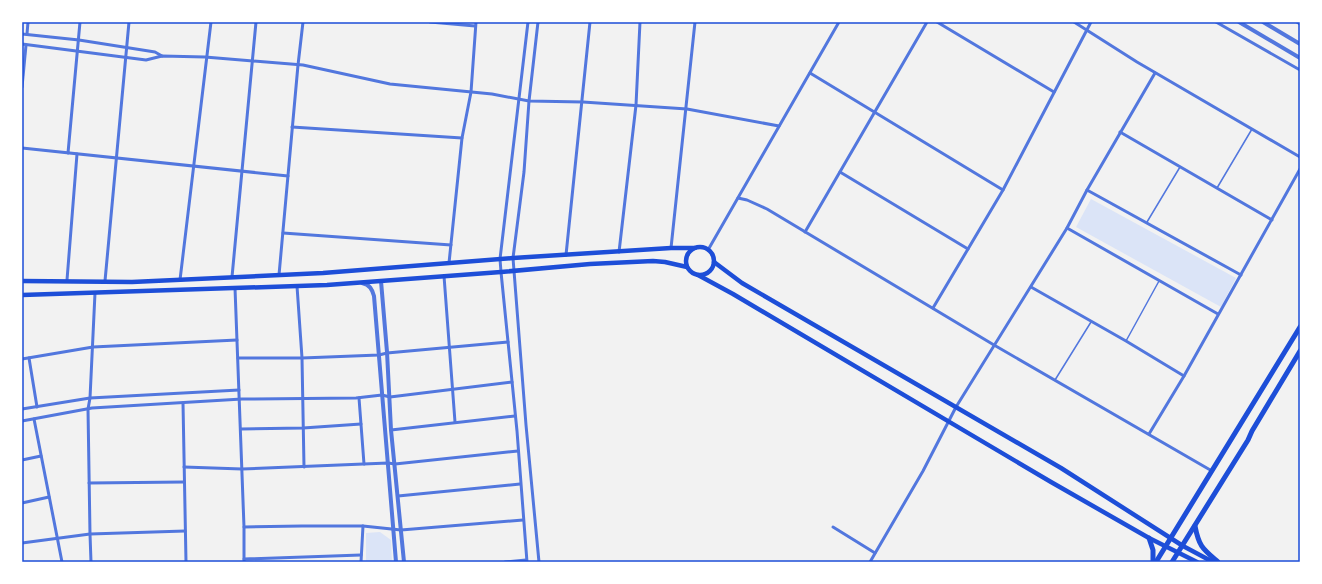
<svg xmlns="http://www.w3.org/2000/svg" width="1322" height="584" font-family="'Work Sans',sans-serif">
<rect width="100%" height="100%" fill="#f2f2f2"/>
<g fill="#dbe4f7">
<polygon points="1091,199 1236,278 1221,307 1076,227"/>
<polygon points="380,532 391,540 392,562 366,562 366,533"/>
</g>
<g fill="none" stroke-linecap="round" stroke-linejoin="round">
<g stroke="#5277de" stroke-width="1.5">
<polyline points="1217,188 1252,129"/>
<polyline points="1147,222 1180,167"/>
<polyline points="1126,341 1159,281"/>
<polyline points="1055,380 1091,322"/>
</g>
<g stroke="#5277de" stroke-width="3">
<polyline points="430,22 475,26"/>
<polyline points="538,22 529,101 524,172 513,258 526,425 539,562"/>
<polyline points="937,22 1054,92"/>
<polyline points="1074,22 1137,62 1300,157"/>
<polyline points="1216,22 1300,70"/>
<polyline points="1297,22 1300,24"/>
<polyline points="22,34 79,40 155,52 162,56"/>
<polyline points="27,34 28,22"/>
<polyline points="22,44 146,60 162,56 205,57 303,65 390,84 492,94 529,101 583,102 687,109 779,126"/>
<polyline points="810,73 1003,190"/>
<polyline points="22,87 26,45"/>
<polyline points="292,127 462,138"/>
<polyline points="1120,132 1272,220"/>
<polyline points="22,148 288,176"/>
<polyline points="68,153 80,22"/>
<polyline points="840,172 968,249"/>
<polyline points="1087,190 1241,275"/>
<polyline points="738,198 747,200 767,209 994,345 1212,471"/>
<polyline points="1067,228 1218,314"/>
<polyline points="805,232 927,22"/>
<polyline points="283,233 451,245"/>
<polyline points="671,248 695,22"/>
<polyline points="708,250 839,22"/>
<polyline points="619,252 636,105 640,22"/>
<polyline points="566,255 590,22"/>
<polyline points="449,263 462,138 471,92 476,22"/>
<polyline points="279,275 298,65 303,22"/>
<polyline points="444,276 455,422"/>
<polyline points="232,277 256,22"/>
<polyline points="67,280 77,154"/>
<polyline points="180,280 211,22"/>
<polyline points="105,281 129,22"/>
<polyline points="297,286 302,358 304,467"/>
<polyline points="1031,287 1126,341 1184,376"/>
<polyline points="235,288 244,527 244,562"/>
<polyline points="933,308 1003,190 1091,22"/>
<polyline points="29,358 37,407"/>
<polyline points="238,358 302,358 379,355 387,353 508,342"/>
<polyline points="22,359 93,347 237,340"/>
<polyline points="359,398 364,464"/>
<polyline points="183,403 186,562"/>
<polyline points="22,409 90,398 239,390"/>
<polyline points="34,419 62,562"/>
<polyline points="22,421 92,408 242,399 356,398 382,395 390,397 512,382"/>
<polyline points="241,429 303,428 361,424"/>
<polyline points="391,430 515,416"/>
<polyline points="1149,434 1184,376 1300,169"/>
<polyline points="22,460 41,456"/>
<polyline points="184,467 242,469 388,463 395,464 518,451"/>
<polyline points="89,483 184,482"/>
<polyline points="398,496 520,484"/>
<polyline points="22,503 49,497"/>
<polyline points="244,527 302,526 363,526 401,530 523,520"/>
<polyline points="833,527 875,553"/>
<polyline points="22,543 90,534 185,531"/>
<polyline points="244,559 361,555"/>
<polyline points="91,562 90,534 88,409 90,398 95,293"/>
<polyline points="361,562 363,526"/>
<polyline points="505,562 526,560"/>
<polyline points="527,562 517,431 501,272 500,259 528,22"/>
<polyline points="870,562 923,471 956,407 1067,228 1087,190 1155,73"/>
</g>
<g stroke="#5277de" stroke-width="4">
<polyline points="1239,22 1300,58"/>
<polyline points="1263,22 1300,44"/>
<polyline points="381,281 387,352 391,430 404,562"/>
<path d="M 362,283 C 370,285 372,289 374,296 L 396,562"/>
</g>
<g stroke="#1d4ed8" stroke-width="4.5">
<circle cx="700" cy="261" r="14"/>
<polyline points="714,262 742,283 1061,468 1183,546 1213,562"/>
<polyline points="698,275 733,294 1051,482 1149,538 1197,562"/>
<polyline points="22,281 132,282 323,273 513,258 671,248 695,248"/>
<polyline points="22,295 327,285 501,272 590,264 653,261 665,262 687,267"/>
</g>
<g stroke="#1d4ed8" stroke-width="5">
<path d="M 1195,526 C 1199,547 1203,549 1218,562"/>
<polyline points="1149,538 1153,550 1153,562"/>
<polyline points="1156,562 1300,327"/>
<polyline points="1172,562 1248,440 1252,431 1300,351"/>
</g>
</g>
<rect width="1322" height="584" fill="none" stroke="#ffffff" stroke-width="46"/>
<rect x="23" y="23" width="1276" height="538" fill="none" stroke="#1d4ed8" stroke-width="1.5"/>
</svg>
